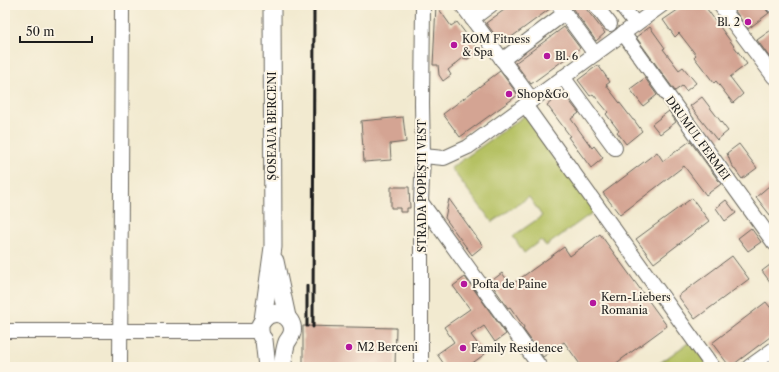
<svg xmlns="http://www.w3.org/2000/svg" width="779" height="372" font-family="'Libre Caslon Text',serif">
<rect width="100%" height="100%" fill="#fcf5e5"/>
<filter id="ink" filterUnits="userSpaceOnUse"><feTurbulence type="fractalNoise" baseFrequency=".025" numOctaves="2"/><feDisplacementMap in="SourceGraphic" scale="8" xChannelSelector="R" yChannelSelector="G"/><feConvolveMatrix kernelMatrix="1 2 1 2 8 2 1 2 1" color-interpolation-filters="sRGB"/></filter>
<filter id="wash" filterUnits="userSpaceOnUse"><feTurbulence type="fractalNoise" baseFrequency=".012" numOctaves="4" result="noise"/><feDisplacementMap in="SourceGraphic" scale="16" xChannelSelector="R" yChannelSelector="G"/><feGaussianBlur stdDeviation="0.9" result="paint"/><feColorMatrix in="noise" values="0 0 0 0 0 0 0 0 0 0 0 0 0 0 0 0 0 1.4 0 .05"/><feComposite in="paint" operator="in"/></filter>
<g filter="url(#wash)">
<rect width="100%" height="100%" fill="#f2ead0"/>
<g fill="#b5c163" stroke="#686e40">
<polygon points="527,114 596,210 546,246 541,240 524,253 513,236 542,216 529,197 492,222 451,168"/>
<polygon points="691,341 710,367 654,367"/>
</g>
<g id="blocks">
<g fill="#d4a493">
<polygon points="436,5 451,26 457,22 479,51 468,59 463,58 448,70 451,75 443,81 439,75 438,65 433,65"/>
<polygon points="511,5 551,5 551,8 502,44 486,23"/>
<polygon points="570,5 583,5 605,33 596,41"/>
<polygon points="685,5 704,5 747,64 730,77 743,94 733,103 716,81 714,83 694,57 696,55 679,33 675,37 663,20"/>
<polygon points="744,5 765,5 767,11 769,13 748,29 735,11"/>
<polygon points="564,27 580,48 531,84 515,63"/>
<polygon points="650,27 665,48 663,49 679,70 683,67 696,83 686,91 682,86 675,91 636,37"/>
<polygon points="774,28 774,55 770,58 757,40"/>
<polygon points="598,65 610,82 606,85 633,120 634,120 642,131 626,144 617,132 619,131 606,114 608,112 593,94 590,96 578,80"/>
<polygon points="500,71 518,95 460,137 443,114"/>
<polygon points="645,78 657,95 643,106 630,89"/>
<polygon points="563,93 579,113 571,119 592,148 594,146 603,158 591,168 568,137 570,136 547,105"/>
<polygon points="702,97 728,131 717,140 690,106"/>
<polygon points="669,111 676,122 660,134 652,124"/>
<polygon points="403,117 406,142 390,144 391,160 364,162 361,121"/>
<polygon points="690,141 721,184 706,195 684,166 620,215 603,193 657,152 663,161"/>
<polygon points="739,144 757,168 742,179 731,164 727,153"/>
<polygon points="769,186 774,193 774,220 756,197"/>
<polygon points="391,187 409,187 410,208 407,208 407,212 400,212 400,208 391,208"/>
<polygon points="692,198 709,221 654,263 636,239"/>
<polygon points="449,199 483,246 472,255 445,218"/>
<polygon points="726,200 736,213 725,221 716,208"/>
<polygon points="751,228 761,242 748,251 738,238"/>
<polygon points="600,234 667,326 611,367 582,367 564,342 543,357 523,329 524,327 510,307 508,308 490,282 502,273 511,285 564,247 570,256"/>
<polygon points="732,256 749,279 695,319 678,296"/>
<polygon points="774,262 774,287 762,271"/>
<polygon points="465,277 506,334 495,342 484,326 471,335 485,354 467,367 446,367 437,354 454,342 444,327 470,309 453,286"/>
<polygon points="766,302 774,312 774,334 730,367 712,343"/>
<polygon points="303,326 396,328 395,367 303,367"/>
</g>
</g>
</g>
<g filter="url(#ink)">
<use href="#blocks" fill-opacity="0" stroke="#67645b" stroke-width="1"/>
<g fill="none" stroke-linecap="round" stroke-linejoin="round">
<g stroke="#67645b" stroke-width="16">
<g id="minor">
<polyline points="462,5 532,100"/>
<polyline points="559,5 595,54"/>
<polyline points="595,5 610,24"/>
<polyline points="621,5 636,24"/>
<polyline points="720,5 774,77"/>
<polyline points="773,5 774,6"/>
<polyline points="472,19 491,5"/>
<polyline points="623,33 774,243"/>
<polyline points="502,60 565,13"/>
<polyline points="563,77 615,148"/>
<polyline points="525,105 713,367"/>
<polyline points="423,156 444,158 468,147 662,5"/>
<polyline points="421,202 540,367"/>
<polyline points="5,331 260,331"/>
<polyline points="120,367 122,5"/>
<polyline points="421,367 421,202 423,156 422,104 423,5"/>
<polyline points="749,367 774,349"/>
</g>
</g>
<g stroke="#67645b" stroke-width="19">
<g id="major">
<polyline points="275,261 287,317"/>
<path d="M 263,320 C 267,315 273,312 280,314 C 289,316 294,325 292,333 C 291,337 289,339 287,342 C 284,349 284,359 282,367"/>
<polyline points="267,367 264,340 261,336 260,331 260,325 263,320 273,247 272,5"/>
</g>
</g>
<use href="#minor" stroke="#fff" stroke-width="14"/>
<use href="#major" stroke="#fff" stroke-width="17"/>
<g stroke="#1c1c1c" stroke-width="3">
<polyline points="307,326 307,286"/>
<polyline points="313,327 314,5"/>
</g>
</g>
</g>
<g fill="#b5179e" stroke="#fcf5e5" stroke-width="1.5">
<circle cx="748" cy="22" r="4"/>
<circle cx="454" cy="45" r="4"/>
<circle cx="547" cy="56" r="4"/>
<circle cx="509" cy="94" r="4"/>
<circle cx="464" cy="284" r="4"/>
<circle cx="593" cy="303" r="4"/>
<circle cx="349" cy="347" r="4"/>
<circle cx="463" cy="348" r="4"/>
</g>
<g text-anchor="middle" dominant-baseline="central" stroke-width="4" stroke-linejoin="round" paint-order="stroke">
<g font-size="11" fill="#1c1c1c" stroke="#fcf5e5" text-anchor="start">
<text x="740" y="22" text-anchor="end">Bl. 2</text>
<text x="462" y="39">KOM Fitness<tspan x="462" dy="13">&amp; Spa</tspan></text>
<text x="555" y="56">Bl. 6</text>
<text x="517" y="94">Shop&amp;Go</text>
<text x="472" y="284">Pofta de Paine</text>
<text x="601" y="297">Kern-Liebers<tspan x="601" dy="13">Romania</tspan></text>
<text x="357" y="347">M2 Berceni</text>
<text x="471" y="348">Family Residence</text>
</g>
<g font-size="11" fill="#1c1c1c" stroke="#fcf5e5">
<text transform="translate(272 126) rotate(-90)">ȘOSEAUA BERCENI</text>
<text transform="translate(698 138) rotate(54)">DRUMUL FERMEI</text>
<text transform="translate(422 186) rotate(-90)">STRADA POPEȘTI VEST</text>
</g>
</g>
<rect width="779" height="372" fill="none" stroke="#fcf5e5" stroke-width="20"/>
<path d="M20 36v6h72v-6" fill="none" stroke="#1c1c1c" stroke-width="2"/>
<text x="26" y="36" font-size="12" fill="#1c1c1c" stroke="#fcf5e5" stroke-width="3" paint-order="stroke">50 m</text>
</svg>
